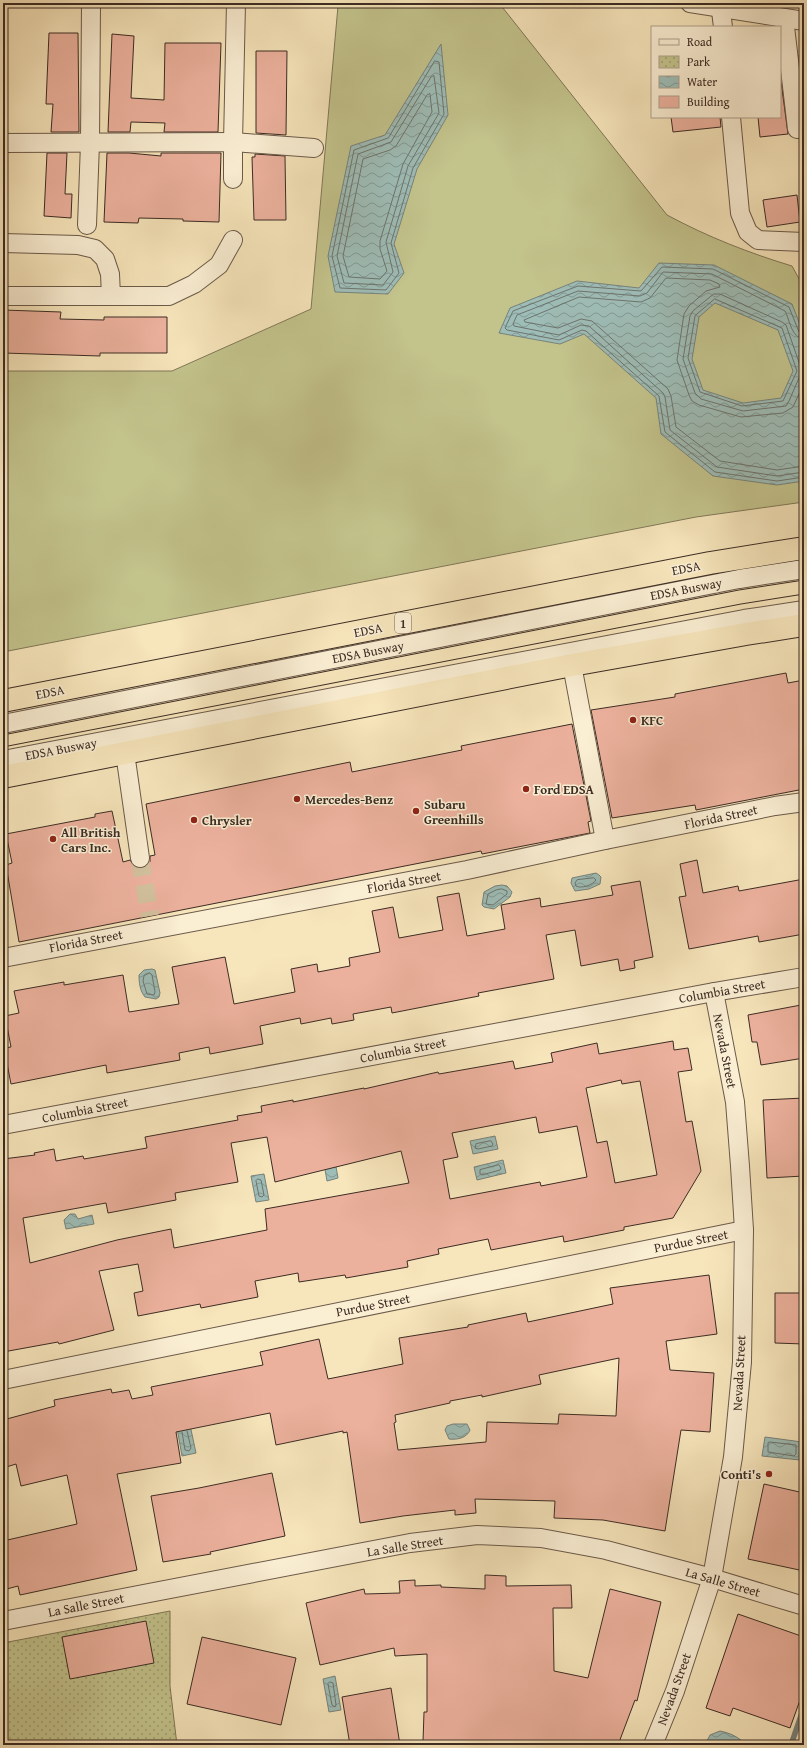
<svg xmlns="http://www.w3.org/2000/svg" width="807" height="1748" font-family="'Gentium Book Plus',serif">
<defs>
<pattern id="park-dots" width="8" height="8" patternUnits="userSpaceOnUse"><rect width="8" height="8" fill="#c3c38c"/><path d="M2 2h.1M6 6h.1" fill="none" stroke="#a09f72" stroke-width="1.8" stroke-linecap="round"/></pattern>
<pattern id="water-waves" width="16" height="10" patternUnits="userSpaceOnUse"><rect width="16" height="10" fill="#9ebdb7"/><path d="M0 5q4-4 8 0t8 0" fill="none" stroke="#829a95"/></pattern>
</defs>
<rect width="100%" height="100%" fill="#f7e5bb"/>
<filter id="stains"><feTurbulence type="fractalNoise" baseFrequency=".005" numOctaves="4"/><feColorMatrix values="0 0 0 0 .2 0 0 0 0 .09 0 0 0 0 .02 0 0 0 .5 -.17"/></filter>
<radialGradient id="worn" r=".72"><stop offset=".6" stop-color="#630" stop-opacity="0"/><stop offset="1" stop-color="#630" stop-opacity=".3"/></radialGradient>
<path fill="#c3c38c" stroke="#807858" d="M 377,3 L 499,3 L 667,215 C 708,237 749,253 792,266 L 804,288 L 804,502 L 696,517 L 3,652 L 3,371 L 172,371 L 311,309 L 338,6 Z"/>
<polygon fill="url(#park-dots)" stroke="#807858" points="170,1611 170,1686 177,1745 3,1745 3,1643"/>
<g fill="url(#water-waves)" stroke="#77837c" fill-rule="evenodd">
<polygon points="441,44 448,115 417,169 394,244 404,273 388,294 335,292 328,256 351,146 385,135"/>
<path d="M 659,263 L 714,265 L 792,304 L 804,335 L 804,481 L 777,485 L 713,476 L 661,434 L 656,398 L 584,334 L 560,344 L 499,333 L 510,308 L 577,281 L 639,288 ZM 715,303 L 778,330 L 793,371 L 781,398 L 743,403 L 703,390 L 692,359 L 699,317 Z"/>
<polygon points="596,873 599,875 601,877 600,884 589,889 575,891 571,883 572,878"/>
<polygon points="502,885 507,886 512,892 510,897 494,909 484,907 482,905 484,892 495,886"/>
<path d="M 152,969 L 155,970 L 160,993 L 159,997 L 156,999 L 145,997 C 140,991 139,983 139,975 L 144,970 Z"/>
<polygon points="495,1136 498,1149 473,1154 470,1141"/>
<polygon points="333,1150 338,1178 327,1181 322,1152"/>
<polygon points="503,1160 506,1173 477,1180 474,1167"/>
<polygon points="264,1174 269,1200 256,1202 251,1176"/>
<polygon points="70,1214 75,1214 78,1219 92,1215 94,1224 66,1229 64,1220"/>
<path d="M 453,1424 L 467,1424 L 470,1430 C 467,1438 457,1440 449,1439 L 445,1430 L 447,1426 Z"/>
<polygon points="190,1425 196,1453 182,1456 177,1428"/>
<polygon points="765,1437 802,1442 800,1460 762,1456"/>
<polygon points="335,1676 341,1710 329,1712 323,1679"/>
<path d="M 720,1731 C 730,1733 739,1737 746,1745 L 708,1745 L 707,1741 L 710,1735 Z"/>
</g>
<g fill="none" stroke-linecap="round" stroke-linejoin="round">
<g stroke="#6d746e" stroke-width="1">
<polygon points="435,61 439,62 444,114 413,168 391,243 399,273 386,290 340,288 332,256 354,150 388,138"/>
<polygon points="434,76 439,113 408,166 386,242 393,272 383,285 344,283 337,256 358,154 391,142 431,77"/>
<polygon points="430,94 432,112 403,164 380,241 380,249 387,271 380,279 349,277 343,256 363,159 390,150 396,146 427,95"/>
<polygon points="714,294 720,294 782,322 786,325 802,371 789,401 786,406 743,411 701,399 695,393 683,359 690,316 693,311"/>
<polygon points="715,299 782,328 797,371 783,401 742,406 700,392 688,358 695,316"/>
<polyline points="804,334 799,332 789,307 713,269 662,267 641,291 578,286 513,311 505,328 507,330 559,340 582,330 586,331 659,396 665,432 715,472 777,481 804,477"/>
<path d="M 804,339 C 791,338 790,320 785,311 L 712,274 L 663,272 L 647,293 L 640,296 L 578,291 L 517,315 L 513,324 L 514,326 L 559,335 L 581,325 L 589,326 L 663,393 L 665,397 L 670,430 L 717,467 L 777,476 L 804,472"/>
<polyline points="804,383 793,407 783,413 741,417 699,405 692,401 689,395 677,360 684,314 689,306 706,291 720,287 719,284 710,280 666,278 650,298 641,302 579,297 524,320 525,322 558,328 581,319 592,321 668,389 671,396 676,427 720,461 777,470 804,466"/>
<path d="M 594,878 L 596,880 C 593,885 581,889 576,886 L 575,883 L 577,880 Z"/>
<polygon points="502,889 507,891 507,894 493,905 486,904 488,894 496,890"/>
<polygon points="150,973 152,975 155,992 154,995 147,994 143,981 144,976"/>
<polygon points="491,1141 493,1144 492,1146 478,1149 475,1148 476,1144"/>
<polygon points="499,1165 501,1168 500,1170 482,1175 480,1174 480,1170"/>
<polygon points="258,1179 261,1180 264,1195 262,1197 259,1196 256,1181"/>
<polyline points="182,1432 185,1450 189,1451 191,1448 187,1431"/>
<polygon points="770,1442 796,1445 796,1454 794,1456 768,1452 768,1443"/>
<polygon points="330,1682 333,1683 336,1705 335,1707 332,1705 328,1684"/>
</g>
<polyline stroke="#77837c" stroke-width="5.5" points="791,1745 804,1707"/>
</g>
<g fill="#ecb19d" stroke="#3c2c24" fill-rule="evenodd">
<polygon points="49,33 78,33 79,132 51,132 53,104 46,104"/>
<polygon points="112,34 134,36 131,98 164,100 165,43 221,43 218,132 164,132 165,123 131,122 130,132 108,132"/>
<polygon points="256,51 287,51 286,135 256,133"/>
<polygon points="799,55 804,55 804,98"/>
<polygon points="780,74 788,134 760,137 758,117 780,117"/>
<polygon points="671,117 720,117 721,127 673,132"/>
<polygon points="47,153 67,153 65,194 72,194 71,218 44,216"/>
<polygon points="107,153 129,153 161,156 161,153 221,153 219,222 183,221 183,219 139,218 138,223 104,222"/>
<polygon points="255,154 285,156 286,220 254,220 252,157 255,157"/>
<polygon points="797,195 800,222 767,227 763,200"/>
<polygon points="3,310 61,312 60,319 104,320 104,317 167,317 167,353 100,353 100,356 3,353"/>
<polygon points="786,673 788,683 804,680 804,749 800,749 804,770 804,789 696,810 695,805 612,818 591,710 675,697 675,694"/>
<polygon points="572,724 591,821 588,822 590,833 482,854 481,851 19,942 6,865 12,863 6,834 95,817 95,814 112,811 123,862 130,860 136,868 142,868 150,862 150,856 155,855 146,804 350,762 352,772 462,750 461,746"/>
<polygon points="697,860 703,893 738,886 739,891 804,879 804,934 759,942 758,936 689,949 679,897 686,896 680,864"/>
<polygon points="640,881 653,957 634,961 635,968 620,971 618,959 581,966 575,930 546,935 554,979 478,993 479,996 392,1013 391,1007 353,1014 354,1020 332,1024 331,1018 301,1024 300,1018 260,1026 263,1044 210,1054 209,1047 179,1053 180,1060 107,1073 106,1065 11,1084 4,1048 11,1047 5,1016 19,1013 14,991 64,982 64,985 123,975 129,1012 179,1004 172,967 225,957 234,1004 295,992 291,969 317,964 318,972 350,966 349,958 380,952 372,911 393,907 399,938 443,930 437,897 459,893 467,936 505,929 501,905 540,898 541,907 613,895 611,886"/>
<polygon points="801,1005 804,1024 804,1058 761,1065 757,1042 752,1042 748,1015"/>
<path d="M 673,1041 L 674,1050 L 688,1048 L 692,1070 L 678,1072 L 686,1122 L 692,1121 L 701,1171 L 673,1218 L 624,1227 L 624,1230 L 564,1242 L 563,1236 L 491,1250 L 488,1239 L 438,1249 L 439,1254 L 407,1261 L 408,1267 L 346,1278 L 345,1275 L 299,1282 L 298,1273 L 255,1281 L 258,1297 L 201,1308 L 200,1304 L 138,1316 L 134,1293 L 143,1291 L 138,1264 L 99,1271 L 114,1330 L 59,1344 L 58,1342 L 3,1352 L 3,1159 L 35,1155 L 34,1153 L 54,1149 L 56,1161 L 83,1156 L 84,1159 L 147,1148 L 145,1137 L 238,1120 L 237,1116 L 262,1112 L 261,1106 L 293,1100 L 293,1102 L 364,1088 L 364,1089 L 438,1072 L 439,1074 L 513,1061 L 515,1069 L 553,1062 L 551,1053 L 597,1043 L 599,1054 ZM 621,1080 L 622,1084 L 640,1081 L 657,1175 L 615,1183 L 607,1141 L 597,1143 L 586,1088 ZM 536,1117 L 539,1133 L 577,1126 L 587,1177 L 541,1186 L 540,1182 L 450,1199 L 443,1160 L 458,1157 L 452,1133 ZM 267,1137 L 275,1182 L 401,1151 L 409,1183 L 265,1209 L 267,1230 L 174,1248 L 171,1229 L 117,1240 L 30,1263 L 23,1218 L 106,1203 L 108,1213 L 176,1200 L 175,1193 L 238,1182 L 231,1143 Z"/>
<polygon points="804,1098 804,1176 767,1178 763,1100"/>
<path d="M 709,1275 L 717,1334 L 666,1341 L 670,1370 L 714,1373 L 710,1432 L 681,1430 L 665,1531 L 603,1520 L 554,1518 L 555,1501 L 475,1499 L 476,1513 L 455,1515 L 455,1510 L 403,1516 L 360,1523 L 347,1432 L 343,1433 L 343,1431 L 276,1445 L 270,1413 L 176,1432 L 181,1463 L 117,1474 L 137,1570 L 20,1595 L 18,1586 L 3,1590 L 3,1541 L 77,1524 L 67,1475 L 21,1486 L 16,1464 L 3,1468 L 3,1420 L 55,1406 L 54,1400 L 111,1389 L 112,1393 L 129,1390 L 132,1399 L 153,1395 L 151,1387 L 263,1365 L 260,1352 L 319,1339 L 328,1379 L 403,1364 L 399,1338 L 468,1327 L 468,1325 L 526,1313 L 528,1322 L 613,1304 L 610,1288 ZM 619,1358 L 616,1416 L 559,1414 L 558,1424 L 487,1422 L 486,1442 L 398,1450 L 394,1423 L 396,1422 L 395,1415 L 450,1403 L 450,1401 L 482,1395 L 482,1397 L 541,1384 L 539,1375 Z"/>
<polygon points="775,1293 804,1293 804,1344 775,1343"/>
<polygon points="272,1473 285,1536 210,1552 211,1554 163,1562 151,1496 199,1488"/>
<polygon points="764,1484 804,1493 804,1571 748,1559"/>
<polygon points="485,1575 506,1576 506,1586 571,1585 572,1608 553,1608 554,1671 588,1678 610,1589 661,1602 637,1701 635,1700 618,1745 501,1745 501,1743 423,1742 424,1712 427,1712 427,1654 395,1656 394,1648 320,1665 306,1603 364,1589 365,1594 400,1593 399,1581 415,1580 415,1586 441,1585 441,1587 485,1589"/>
<polygon points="738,1614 804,1637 804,1689 790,1728 733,1708 730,1716 706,1708"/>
<polygon points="146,1621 154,1663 70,1679 62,1637"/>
<polygon points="202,1637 296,1658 281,1725 187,1704"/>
<polygon points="391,1688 400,1745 350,1745 342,1697"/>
</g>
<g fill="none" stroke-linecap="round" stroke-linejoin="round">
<polyline stroke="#d2c09d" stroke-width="18" stroke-dasharray="18 9" stroke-linecap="butt" points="140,858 150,916"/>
<g stroke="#6b5a4a" stroke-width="20">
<g id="minor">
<polyline points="690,3 804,21"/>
<polyline points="720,3 723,27"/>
<polyline points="784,18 797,129"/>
<polyline points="731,117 740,213 748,232 758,240 804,242"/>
<polyline points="3,143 233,142 314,148"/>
<polyline points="233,179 233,142 236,3"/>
<polyline points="87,225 90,143 91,3"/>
<polyline points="3,243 78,245 95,249 105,259 110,274 111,296"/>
<polyline points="3,296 169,296 194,284 219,265 233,240"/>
<polyline points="572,665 605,840"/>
<polyline points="3,724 739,579 804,569"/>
<polyline points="125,753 140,858"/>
<polyline points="3,760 744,619 804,610"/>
<polyline points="3,958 467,870 605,840 775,806 804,802"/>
<polyline points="3,1125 714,992 804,977"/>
<polyline points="3,1380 744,1230"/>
<polyline points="3,1621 410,1543 477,1535 541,1538 606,1550 712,1578 804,1606"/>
<polyline points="653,1745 675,1691 712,1578 733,1457 742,1362 744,1230 740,1166 735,1102 714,992"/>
</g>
</g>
<g stroke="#3c2c24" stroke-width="24">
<g id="highway">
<polyline points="3,701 710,563 804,548"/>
<polyline points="3,777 572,665 746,634 804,625"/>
</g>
</g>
<use href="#minor" stroke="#faeed3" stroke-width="18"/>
<use href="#highway" stroke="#f7e5bb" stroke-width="22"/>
<g stroke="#3c2c24" stroke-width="1">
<polyline points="3,735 739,590 804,580"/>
<polyline points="3,747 741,604 804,594"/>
</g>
</g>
<g fill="#8f2418" stroke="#faeed3" stroke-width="1.5">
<circle cx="633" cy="720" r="4"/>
<circle cx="526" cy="789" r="4"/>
<circle cx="297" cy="799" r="4"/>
<circle cx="416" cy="811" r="4"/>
<circle cx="194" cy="820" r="4"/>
<circle cx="53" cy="839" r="4"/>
<circle cx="769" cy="1474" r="4"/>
</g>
<g text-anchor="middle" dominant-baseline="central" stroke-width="3" stroke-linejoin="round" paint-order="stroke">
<rect fill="#faeed3" stroke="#756658" stroke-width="1" x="395" y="613" width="16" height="20" rx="3"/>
<g font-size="12" font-weight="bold" fill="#3c2c24">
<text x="403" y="623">1</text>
</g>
<g font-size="13" fill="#3c2c24" stroke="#faeed3">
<text transform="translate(686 568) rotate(-11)">EDSA</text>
<text transform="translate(686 589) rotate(-11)">EDSA Busway</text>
<text transform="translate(368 630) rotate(-11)">EDSA</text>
<text transform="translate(368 652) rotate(-11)">EDSA Busway</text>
<text transform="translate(50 692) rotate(-11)">EDSA</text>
<text transform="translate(61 749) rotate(-11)">EDSA Busway</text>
<text transform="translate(721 817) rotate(-12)">Florida Street</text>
<text transform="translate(404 882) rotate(-10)">Florida Street</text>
<text transform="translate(86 941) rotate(-11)">Florida Street</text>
<text transform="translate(722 991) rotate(-10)">Columbia Street</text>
<text transform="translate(403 1050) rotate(-11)">Columbia Street</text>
<text transform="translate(725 1051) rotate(79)">Nevada Street</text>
<text transform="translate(85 1110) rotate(-11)">Columbia Street</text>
<text transform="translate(691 1241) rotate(-11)">Purdue Street</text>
<text transform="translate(373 1305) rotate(-11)">Purdue Street</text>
<text transform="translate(739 1373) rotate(-87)">Nevada Street</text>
<text transform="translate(405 1546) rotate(-9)">La Salle Street</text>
<text transform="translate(723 1582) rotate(16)">La Salle Street</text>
<text transform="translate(86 1605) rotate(-11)">La Salle Street</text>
<text transform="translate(674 1689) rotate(-70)">Nevada Street</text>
</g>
<g font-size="13" font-weight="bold" fill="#3c2c24" stroke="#faeed3" text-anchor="start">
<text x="641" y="720">KFC</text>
<text x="534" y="789">Ford EDSA</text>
<text x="305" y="799">Mercedes-Benz</text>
<text x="424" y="804">Subaru<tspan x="424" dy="15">Greenhills</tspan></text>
<text x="202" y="820">Chrysler</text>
<text x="61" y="832">All British<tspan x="61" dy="15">Cars Inc.</tspan></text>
<text x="761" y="1474" text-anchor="end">Conti's</text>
</g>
</g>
<rect width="807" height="1748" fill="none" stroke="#f7e5bb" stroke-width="16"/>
<rect x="4" y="4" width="799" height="1740" fill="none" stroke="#3c2c24" stroke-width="2"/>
<rect x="8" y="8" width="791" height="1732" fill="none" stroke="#3c2c24"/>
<rect x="651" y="26" width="130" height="92" fill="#faeed3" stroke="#aea08d"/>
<rect x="659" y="39" width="20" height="6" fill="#faeed3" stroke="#aea08d"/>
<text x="687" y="46" font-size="12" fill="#3c2c24">Road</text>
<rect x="659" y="56" width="20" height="12" fill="url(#park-dots)" stroke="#aea08d"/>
<text x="687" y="66" font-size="12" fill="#3c2c24">Park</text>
<rect x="659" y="76" width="20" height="12" fill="url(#water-waves)" stroke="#aea08d"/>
<text x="687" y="86" font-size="12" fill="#3c2c24">Water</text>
<rect x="659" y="96" width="20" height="12" fill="#ecb19d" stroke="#aea08d"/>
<text x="687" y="106" font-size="12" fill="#3c2c24">Building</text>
<rect width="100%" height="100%" filter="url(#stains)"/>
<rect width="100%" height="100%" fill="url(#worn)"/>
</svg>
